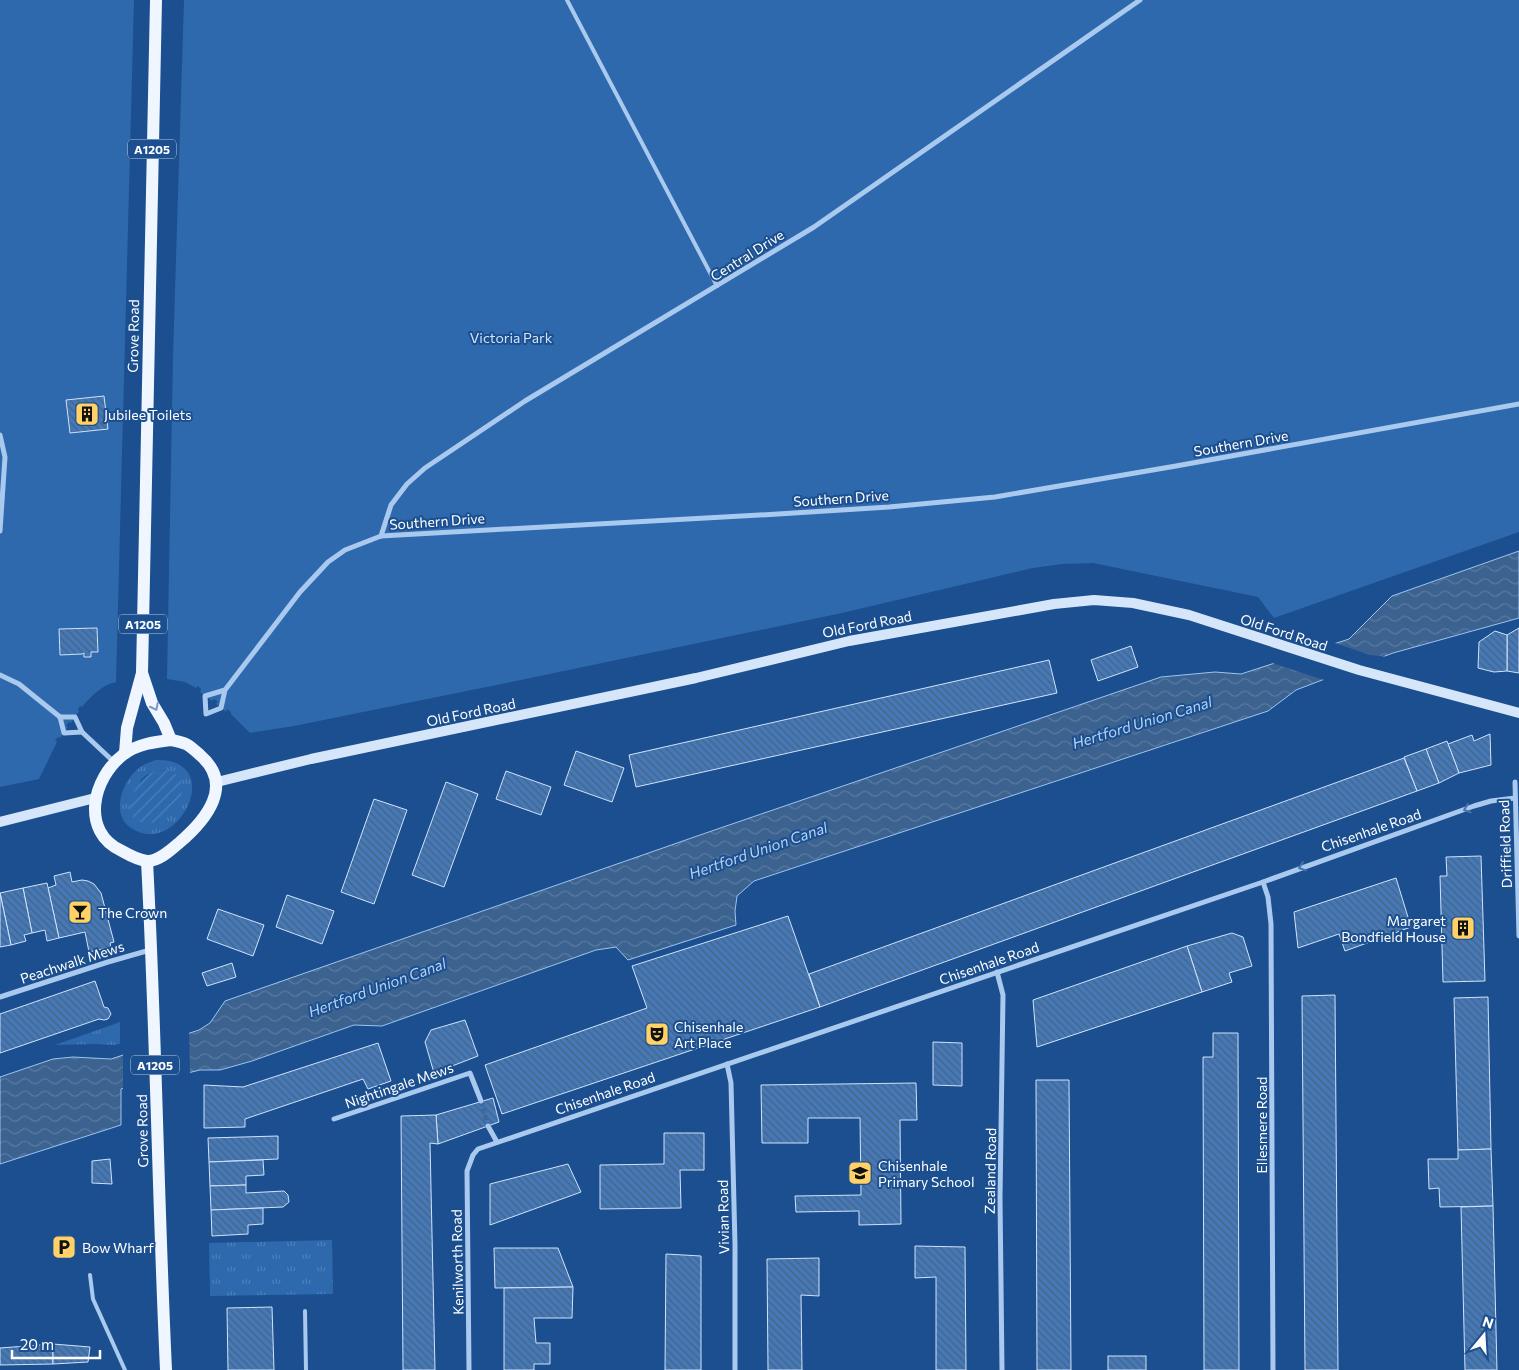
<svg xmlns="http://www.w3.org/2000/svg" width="1519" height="1370" font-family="Commissioner,sans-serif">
<defs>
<pattern id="grass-tufts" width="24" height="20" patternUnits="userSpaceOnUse" patternTransform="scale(1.25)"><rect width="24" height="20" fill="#2e69ad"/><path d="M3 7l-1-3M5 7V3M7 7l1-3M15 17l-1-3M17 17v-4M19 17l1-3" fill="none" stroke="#4d80b9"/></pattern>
<pattern id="garden-furrows" width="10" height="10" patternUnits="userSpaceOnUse" patternTransform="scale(1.25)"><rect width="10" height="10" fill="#2e69ad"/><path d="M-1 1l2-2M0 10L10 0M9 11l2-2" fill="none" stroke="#4d80b9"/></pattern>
<pattern id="water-waves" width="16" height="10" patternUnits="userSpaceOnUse" patternTransform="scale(1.25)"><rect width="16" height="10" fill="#3c6290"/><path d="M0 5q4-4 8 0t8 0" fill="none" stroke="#597aa1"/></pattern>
<pattern id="building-back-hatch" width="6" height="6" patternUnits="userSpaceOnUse" patternTransform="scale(1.25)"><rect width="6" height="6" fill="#4478b7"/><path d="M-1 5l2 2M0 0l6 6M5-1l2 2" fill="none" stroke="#486282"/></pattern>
</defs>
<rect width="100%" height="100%" fill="#1b4f8f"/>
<g fill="url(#grass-tufts)" fill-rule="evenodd">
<path d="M 156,760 C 228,758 178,860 131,828 C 110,814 122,781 139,768 C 144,764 150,762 156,760 ZM 157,770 L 165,770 L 159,821 L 144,823 L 140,781 L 145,776 Z"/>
<polygon points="120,1022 120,1044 113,1045 96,1044 55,1045"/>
<polygon points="332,1240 333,1294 210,1296 209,1243"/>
</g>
<g fill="#2e69ad">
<path d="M 0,0 L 134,0 L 116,682 C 103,684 90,697 82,707 L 80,706 L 78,709 L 79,711 L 71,723 L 69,722 L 66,725 L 68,727 L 60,738 L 58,737 L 55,740 L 57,742 L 39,779 L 0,787 Z"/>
<polygon points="184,0 1519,0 1519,532 1274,618 1258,597 1093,563 1062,564 1033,568 842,613 511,682 294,726 250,733 231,714 231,712 227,709 226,712 216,704 218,702 214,699 212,701 200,692 201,689 198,686 196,688 185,682 167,679 173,356"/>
</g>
<path fill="url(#garden-furrows)" d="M 157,770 C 208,769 171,833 141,822 C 115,812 138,777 157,770 Z"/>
<polygon fill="url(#water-waves)" stroke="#9cc4f0" points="1519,551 1519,618 1393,653 1296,690 1268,711 754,881 737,896 735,911 736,925 628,960 616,947 596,950 382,1026 354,1025 252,1061 220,1070 200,1070 121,1089 121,1125 0,1164 0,1077 53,1059 73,1057 111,1059 199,1030 210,1023 225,1001 700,835 1161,677 1215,672 1241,674 1349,639 1392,596"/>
<g fill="#1b4f8f">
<polygon points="1332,642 1370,655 1389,657 1327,681 1269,662"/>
<polygon points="189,1031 190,1075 123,1090 123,1053"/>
</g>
<g fill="url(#building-back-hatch)" stroke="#cfe3fa">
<polygon points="104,396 108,429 70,433 66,400"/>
<polygon points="97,628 98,652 91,652 91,657 84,657 84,653 82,654 60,655 59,629"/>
<polygon points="1519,628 1519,673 1507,671 1507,635"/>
<polygon points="1495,631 1507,635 1507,671 1494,672 1478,668 1479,642"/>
<polygon points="1131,646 1138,667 1098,681 1091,660"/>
<polygon points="1049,660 1057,693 636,787 629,755"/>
<polygon points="1490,734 1491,765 1459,773 1448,744 1472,735 1474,741"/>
<polygon points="1447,741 1459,773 1439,783 1426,749"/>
<polygon points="1426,749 1439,783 1417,791 1404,757"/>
<polygon points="576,751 624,768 612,802 564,785"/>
<polygon points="1404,758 1417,791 820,1007 809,974"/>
<polygon points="506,771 551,787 541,815 496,799"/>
<polygon points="446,782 478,794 444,887 412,875"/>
<polygon points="374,799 407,810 374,904 341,892"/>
<polygon points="1481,856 1485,981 1443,982 1440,876 1447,876 1446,857"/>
<polygon points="70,872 72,882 82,880 88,881 94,884 101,893 114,942 110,943 111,947 89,952 85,932 59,938 48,888 56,885 54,876"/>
<polygon points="1396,878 1411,927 1345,951 1339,934 1298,948 1294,912"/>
<polygon points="47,883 59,938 47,941 45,930 32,933 23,888"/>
<polygon points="23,888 32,933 24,935 26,941 11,945 0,893"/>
<polygon points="0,893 11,945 0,947"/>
<polygon points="287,895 334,911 322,944 276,927"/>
<polygon points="218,909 264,925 253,956 207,939"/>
<polygon points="788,916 820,1007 502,1114 485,1065 647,1008 632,966"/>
<polygon points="1232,933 1243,937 1252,966 1229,973 1232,982 1202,992 1187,946"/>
<polygon points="1187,946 1202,992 1037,1047 1033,1000"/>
<polygon points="232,963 236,977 207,986 202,973"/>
<polygon points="95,981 104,1007 108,1008 111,1014 108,1019 104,1020 99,1019 0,1053 0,1014"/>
<polygon points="1335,995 1338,1370 1305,1370 1302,996"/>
<polygon points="1488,997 1491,1149 1458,1150 1454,998"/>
<polygon points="465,1020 478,1056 434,1073 425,1042 431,1030"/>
<polygon points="1213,1033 1238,1033 1239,1370 1204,1370 1203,1057 1213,1057"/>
<polygon points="933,1042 962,1043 962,1086 933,1085"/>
<polygon points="378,1043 391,1081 368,1089 363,1079 245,1119 245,1127 204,1128 204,1085 243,1087"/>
<polygon points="1036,1080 1069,1080 1071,1370 1037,1370"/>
<polygon points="916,1083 917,1120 900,1120 901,1224 859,1225 859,1211 796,1212 795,1196 861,1195 860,1118 808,1118 808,1143 762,1143 761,1085"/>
<polygon points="493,1098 499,1122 438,1144 436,1115"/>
<polygon points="436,1115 438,1144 430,1143 435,1370 403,1370 401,1116"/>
<polygon points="664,1133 704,1133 704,1170 680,1170 681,1208 600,1209 600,1165 664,1164"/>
<polygon points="278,1136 278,1159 209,1162 208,1138"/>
<polygon points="1491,1149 1493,1206 1440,1207 1439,1188 1429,1189 1428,1159 1458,1159 1458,1150"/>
<polygon points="110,1159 112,1184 92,1183 92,1161"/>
<polygon points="263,1160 264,1175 246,1176 246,1185 210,1186 209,1162"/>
<polygon points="568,1164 581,1192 490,1225 490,1184"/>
<polygon points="246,1185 246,1193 284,1191 288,1195 289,1202 283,1207 211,1210 210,1186"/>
<polygon points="1493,1206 1497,1370 1465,1370 1461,1207"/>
<polygon points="263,1208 263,1224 248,1225 248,1234 212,1236 211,1210"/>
<polygon points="915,1246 965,1247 966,1370 936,1370 936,1277 915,1278"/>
<polygon points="494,1248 558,1248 573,1287 495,1288"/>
<polygon points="666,1254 701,1256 701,1370 665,1370"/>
<polygon points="819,1258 819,1296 801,1295 802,1370 768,1370 767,1259"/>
<polygon points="573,1287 572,1318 534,1318 536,1343 550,1343 550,1364 534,1364 534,1370 504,1370 504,1288"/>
<polygon points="272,1307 274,1370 228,1370 227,1308"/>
<polygon points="53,1344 53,1364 0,1365 0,1348"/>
<polygon points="53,1344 90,1347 88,1362 53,1364"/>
<rect x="1108" y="1356" width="38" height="14"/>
</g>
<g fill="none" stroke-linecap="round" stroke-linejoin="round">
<polyline stroke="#3d69a0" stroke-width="5" stroke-dasharray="5 2.5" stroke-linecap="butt" points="481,1101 488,1126"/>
<g stroke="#a9c9ee" stroke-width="4">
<polyline points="567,0 717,286"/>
<polyline points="90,1275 93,1299 125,1370"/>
<polyline points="305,1311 306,1370"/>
</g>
<g stroke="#a9c9ee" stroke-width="5">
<polyline points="0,435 5,457 0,531"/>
<polyline points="381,536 391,505 407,484 425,468 525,401 814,227 1140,0"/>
<polyline points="0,675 19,684 60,717"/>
<polyline points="225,690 205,696 206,714 221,708 225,690 300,592 328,562 345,550 381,536 778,514 889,507 995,497 1176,466 1519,404"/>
<polyline points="60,717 75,717 82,732 114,762"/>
<polyline points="60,717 64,733 82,732"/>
<polyline points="1515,782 1519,936"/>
<polyline points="1263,882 1268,897 1271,924 1273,1370"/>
<polyline points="997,972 1003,995 1000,1198 1002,1370"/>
<polyline points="0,997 108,962 150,950"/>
<polyline points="727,1064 731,1083 735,1245 735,1370"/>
<polyline points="334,1119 470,1073 481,1101"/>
<polyline points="488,1126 497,1142"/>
<polyline points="469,1370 467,1171 473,1155 478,1149 1263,882 1474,806 1491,801 1515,798"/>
</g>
<g stroke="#d6e6fa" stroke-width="10">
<polyline points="217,782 311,759 696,678 849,641 1054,604 1094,600 1133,603 1189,615 1359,670 1519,713"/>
<polyline points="0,822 95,798"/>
</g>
<g stroke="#f0f6ff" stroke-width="12">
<polyline points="142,673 152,703 164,723 171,740"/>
<path d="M 171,740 C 187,743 188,744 200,755 C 235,785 206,820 179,843 C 171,850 158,862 147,861 C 138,860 129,855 122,851 C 80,832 92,778 124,754 C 138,744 154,742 171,740 Z"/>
<polyline points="125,753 127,728 142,673 156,0"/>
<path d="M 147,861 C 156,1031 158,1200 166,1370"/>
</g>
</g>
<defs><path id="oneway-chevron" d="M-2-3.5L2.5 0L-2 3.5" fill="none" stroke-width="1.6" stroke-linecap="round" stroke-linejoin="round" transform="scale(1.25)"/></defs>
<use stroke="#7b9ac1" href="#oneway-chevron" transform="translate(155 707) rotate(63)"/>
<g stroke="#4674ac">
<use href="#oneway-chevron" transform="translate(1467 809) rotate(161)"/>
<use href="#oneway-chevron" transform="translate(1302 867) rotate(161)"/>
</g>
<defs>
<g id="building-square" transform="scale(1.25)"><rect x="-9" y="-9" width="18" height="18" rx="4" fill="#ffd166" stroke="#1b4f8f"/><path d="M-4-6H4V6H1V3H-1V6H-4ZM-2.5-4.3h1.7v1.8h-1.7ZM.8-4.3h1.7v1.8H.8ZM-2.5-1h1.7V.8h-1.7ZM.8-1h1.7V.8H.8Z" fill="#111"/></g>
<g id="bar-square" transform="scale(1.25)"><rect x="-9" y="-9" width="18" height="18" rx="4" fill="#ffd166" stroke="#1b4f8f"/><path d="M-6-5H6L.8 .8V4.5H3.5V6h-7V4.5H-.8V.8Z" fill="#111"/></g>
<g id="theatre-square" transform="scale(1.25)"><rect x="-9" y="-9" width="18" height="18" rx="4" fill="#ffd166" stroke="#1b4f8f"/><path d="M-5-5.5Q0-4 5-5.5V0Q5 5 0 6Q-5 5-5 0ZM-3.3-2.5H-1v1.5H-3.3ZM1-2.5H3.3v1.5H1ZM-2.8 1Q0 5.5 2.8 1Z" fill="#111"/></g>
<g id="school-square" transform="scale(1.25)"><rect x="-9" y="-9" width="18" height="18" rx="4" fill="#ffd166" stroke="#1b4f8f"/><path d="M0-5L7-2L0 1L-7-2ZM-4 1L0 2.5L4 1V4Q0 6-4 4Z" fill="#111"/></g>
<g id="parking-square" transform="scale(1.25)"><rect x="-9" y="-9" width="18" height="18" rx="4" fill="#ffd166" stroke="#1b4f8f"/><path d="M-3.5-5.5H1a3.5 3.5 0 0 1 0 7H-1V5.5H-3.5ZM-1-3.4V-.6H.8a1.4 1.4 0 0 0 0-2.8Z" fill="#111"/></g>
</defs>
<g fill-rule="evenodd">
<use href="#building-square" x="87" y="414"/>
<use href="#bar-square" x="80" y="912"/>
<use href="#building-square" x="1463" y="928"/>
<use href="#theatre-square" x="657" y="1034"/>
<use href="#school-square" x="860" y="1173"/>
<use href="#parking-square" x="64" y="1247"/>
</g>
<g text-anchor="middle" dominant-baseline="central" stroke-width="4" stroke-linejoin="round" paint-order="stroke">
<g fill="#1b4f8f" stroke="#bbcadd" stroke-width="1">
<rect x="128" y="139.5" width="48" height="19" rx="4"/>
<rect x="119" y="614.5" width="48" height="19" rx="4"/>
<rect x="131" y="1055.5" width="48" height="19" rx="4"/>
</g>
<g font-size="12" font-weight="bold" fill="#fff">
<text x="152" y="149">A1205</text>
<text x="143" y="624">A1205</text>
<text x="155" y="1065">A1205</text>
</g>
<g font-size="14" fill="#fff" stroke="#1b4f8f">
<text transform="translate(747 255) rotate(-32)">Central Drive</text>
<text transform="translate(133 336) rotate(-89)">Grove Road</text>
<text transform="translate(1241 443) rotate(-10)">Southern Drive</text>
<text transform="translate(841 498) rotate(-4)">Southern Drive</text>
<text transform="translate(437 521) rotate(-4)">Southern Drive</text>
<text transform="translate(867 624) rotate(-11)">Old Ford Road</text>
<text transform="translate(1284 632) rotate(18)">Old Ford Road</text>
<text transform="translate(471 712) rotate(-12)">Old Ford Road</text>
<text transform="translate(1371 830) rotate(-19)">Chisenhale Road</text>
<text transform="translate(1505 844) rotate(-92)">Driffield Road</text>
<text transform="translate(72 962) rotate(-18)">Peachwalk Mews</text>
<text transform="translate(989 963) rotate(-19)">Chisenhale Road</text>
<text transform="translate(399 1085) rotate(-19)">Nightingale Mews</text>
<text transform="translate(605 1093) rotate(-19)">Chisenhale Road</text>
<text transform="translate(1261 1125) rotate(-90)">Ellesmere Road</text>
<text transform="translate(142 1131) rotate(-91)">Grove Road</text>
<text transform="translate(990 1171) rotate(-89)">Zealand Road</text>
<text transform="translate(723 1217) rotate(-91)">Vivian Road</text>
<text transform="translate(457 1262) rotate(-91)">Kenilworth Road</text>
</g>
<g font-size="14" fill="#cfe3fa" stroke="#1b4f8f">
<text x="511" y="337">Victoria Park</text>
</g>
<g font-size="14" fill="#fff" stroke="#1b4f8f" text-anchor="start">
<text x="104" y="414">Jubilee Toilets</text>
<text x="98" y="912">The Crown</text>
<text x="1446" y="920" text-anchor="end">Margaret<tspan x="1446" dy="16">Bondfield House</tspan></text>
<text x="674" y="1026">Chisenhale<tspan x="674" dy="16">Art Place</tspan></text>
<text x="878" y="1165">Chisenhale<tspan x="878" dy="16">Primary School</tspan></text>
<text x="82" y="1247">Bow Wharf</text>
</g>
<g font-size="15" font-style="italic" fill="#b5d3f5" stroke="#1b4f8f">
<text transform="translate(1142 722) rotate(-17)">Hertford Union Canal</text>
<text transform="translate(758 850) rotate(-19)">Hertford Union Canal</text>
<text transform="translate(377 987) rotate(-20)">Hertford Union Canal</text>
</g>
</g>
<g transform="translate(1484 1335) rotate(18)" stroke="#1b4f8f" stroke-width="4" paint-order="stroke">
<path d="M0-4L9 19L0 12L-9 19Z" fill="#ffffff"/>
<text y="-8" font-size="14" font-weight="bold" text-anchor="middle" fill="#ffffff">N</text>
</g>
<path d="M12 1350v8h88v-8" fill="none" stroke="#ffffff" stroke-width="2.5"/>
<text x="20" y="1350" font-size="15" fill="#ffffff" stroke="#1b4f8f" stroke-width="4" paint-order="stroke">20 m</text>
</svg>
